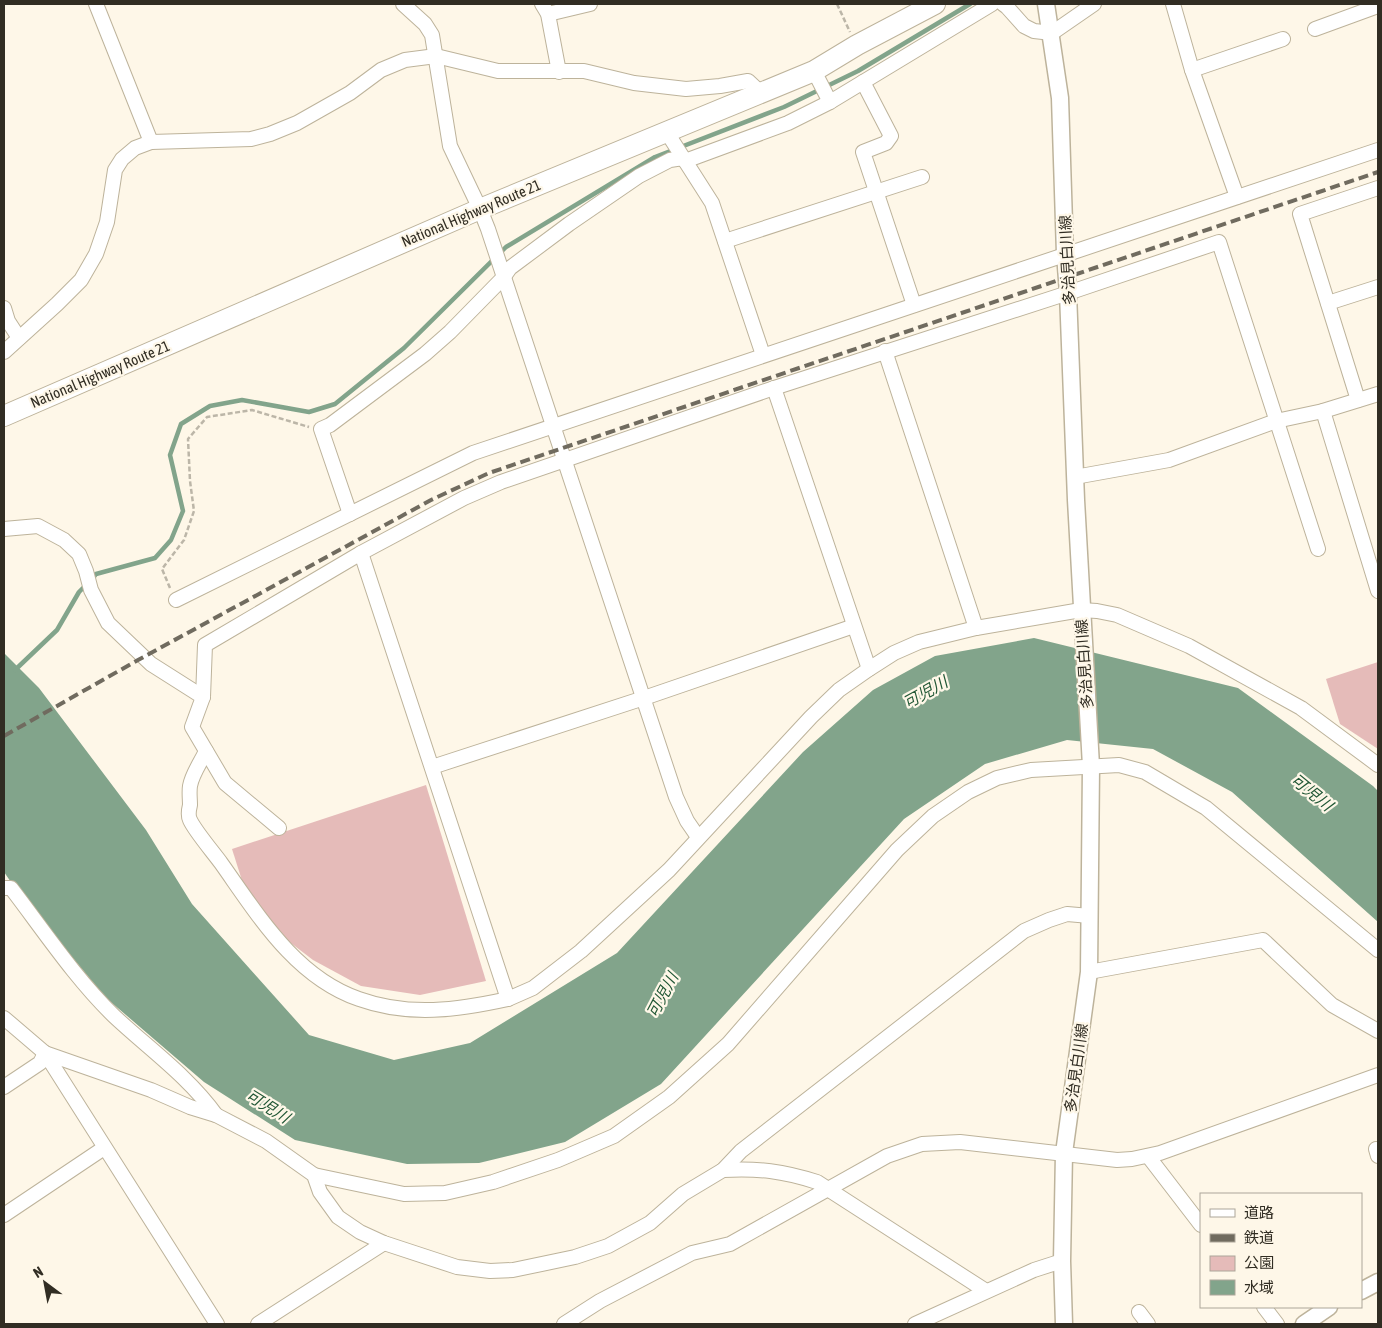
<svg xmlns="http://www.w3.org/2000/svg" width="1382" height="1328" font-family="'Asap Condensed','Noto Sans JP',sans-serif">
<rect width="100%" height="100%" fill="#fef7e8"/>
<g fill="#e5bbb9">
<polygon points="1378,662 1378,749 1340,724 1326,679"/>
<polygon points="426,785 486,981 420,995 361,986 313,960 283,937 245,890 232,849"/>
</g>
<polygon fill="#82a48b" points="1034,638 1238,688 1373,786 1378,791 1378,922 1232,792 1153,749 1067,740 985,764 904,819 661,1084 565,1142 479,1163 407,1164 295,1140 204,1082 105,997 15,888 4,872 4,653 39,688 146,830 192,904 309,1035 394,1060 470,1043 617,953 803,752 873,690 935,656"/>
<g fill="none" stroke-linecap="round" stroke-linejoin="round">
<g stroke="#82a48b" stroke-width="4.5">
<polyline points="92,579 96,574 155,558 171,540 183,511 170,455 181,424 210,406 242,400 309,412 335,404 404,348 506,247 655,157 784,107 858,71 970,4"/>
<polyline points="15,670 57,630 79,592 86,585"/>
</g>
<g stroke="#bdb39b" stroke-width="16">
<g id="minor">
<polyline points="96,4 151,142"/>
<polyline points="403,4 425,24 432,35 450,146 480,209 488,229 676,797 687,821 698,837"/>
<polyline points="542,4 548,14 559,72"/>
<polyline points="1003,4 1007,7 1024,26 1034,31 1052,33 1094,4"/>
<polyline points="1173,4 1192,70 1237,197"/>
<polyline points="548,14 590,4"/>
<polyline points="1315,29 1378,6"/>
<polyline points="1192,70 1283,39"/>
<polyline points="814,71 830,102"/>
<polyline points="863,82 891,136 886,143 863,152 914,305"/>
<polyline points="666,131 712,203 763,355"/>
<polyline points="685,161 788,123 830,102 992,4"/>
<polyline points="725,241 922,177"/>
<polyline points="1328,303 1378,287"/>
<polyline points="4,308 8,321 19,338"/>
<polyline points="885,351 976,628"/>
<polyline points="4,352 57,304 81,280 96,254 107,222 115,170 122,159 135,148 151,142 251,139 270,134 297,123 350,93 381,70 405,60 436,56 498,71 584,71 634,83 686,89 720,86 748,81 761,93"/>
<polyline points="774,388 869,669"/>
<polyline points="1358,400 1300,214 1378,188"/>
<polyline points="1323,411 1378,591"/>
<polyline points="1075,477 1169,460 1276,421 1323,411 1378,394"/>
<polyline points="350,514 321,429 330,425 425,354 450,332 503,278 510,268 569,224 639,176 670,160 683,158"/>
<polyline points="4,529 38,526 64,540 79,554 86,571 91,590 108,623 151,664 203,697 192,727 225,783 279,828"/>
<polyline points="361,553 508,999 533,988 581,951 669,870 811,717 839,690 869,669 894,653 919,642 976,628 1081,610 1097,611 1117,615 1189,646 1301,708 1378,765"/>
<polyline points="176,600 473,453 1378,150"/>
<polyline points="203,697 205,645 361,553 464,498 501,482 774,388 1068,293 1219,242 1318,549"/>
<path d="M 206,751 C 201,762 192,774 190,786 C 189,792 190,799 190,805 C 189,809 188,816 190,820 C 195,831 213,852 221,863 C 258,915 295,977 359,999 C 409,1017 458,1010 508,999"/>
<polyline points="432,767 644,698 854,626"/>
<path d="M 4,888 L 11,888 C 44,931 75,978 114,1016 C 148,1048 188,1076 216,1115"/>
<polyline points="1089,972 1263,940 1332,1005 1378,1031"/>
<polyline points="4,1018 45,1053 217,1324"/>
<polyline points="45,1053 151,1090 190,1107 216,1115 266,1141 314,1175 320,1192 338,1217 360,1232 384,1243 457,1267 490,1271 513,1270 575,1257 608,1246 650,1223 683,1194 723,1170 741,1151 1024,931 1049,920 1067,914 1090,916"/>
<polyline points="4,1087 40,1063 45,1053"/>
<polyline points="1376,1149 1378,1156"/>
<polyline points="1148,1156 1201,1225"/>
<path d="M 723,1170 C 758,1168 783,1171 817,1182 L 986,1291"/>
<polyline points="314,1175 404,1194 445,1193 493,1182 558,1160 614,1136 669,1097 728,1044 897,850 933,816 968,792 997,778 1031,770 1119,765 1145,772 1206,808 1378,950"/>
<polyline points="4,1215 104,1148"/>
<polyline points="1264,1307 1277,1324"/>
<polyline points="1139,1312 1148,1324"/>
<polyline points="258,1324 384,1243"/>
<polyline points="564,1324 600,1301 692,1253 730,1244 887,1156 922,1144 960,1142 1117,1160 1132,1159 1160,1153 1378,1075"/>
<polyline points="915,1324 1034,1270 1062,1261"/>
</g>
</g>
<g stroke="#bdb39b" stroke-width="19">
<g id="major">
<polyline points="1046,4 1060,98 1065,254 1068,293 1076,500 1091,766 1089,972 1064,1153 1062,1261 1064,1324"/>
<polyline points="1361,1291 1378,1282"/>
<polyline points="1304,1324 1329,1307"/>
</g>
</g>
<g stroke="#bdb39b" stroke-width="22">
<polyline id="highway" points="4,416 480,209 814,71 857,45 935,4"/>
</g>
<g stroke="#bcb6a8" stroke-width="2.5" stroke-dasharray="5 2.5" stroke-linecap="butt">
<polyline points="837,4 850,32"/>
<polyline points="170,588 162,569 184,540 194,511 190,481 188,439 207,417 252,410 309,427"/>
</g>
<use href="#minor" stroke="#fff" stroke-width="14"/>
<use href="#major" stroke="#fff" stroke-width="16"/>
<use href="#highway" stroke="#fff" stroke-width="20"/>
<polyline stroke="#706b5f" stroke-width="4" stroke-dasharray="10 5" stroke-linecap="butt" points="4,736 138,660 431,500 489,473 1378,172"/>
</g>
<g text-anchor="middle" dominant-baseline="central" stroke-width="4.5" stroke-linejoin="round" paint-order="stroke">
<g font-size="15" fill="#312d23" stroke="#fef7e8">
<text transform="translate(471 213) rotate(-23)">National Highway Route 21</text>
<text transform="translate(1067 260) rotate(-93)">多治見白川線</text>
<text transform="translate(100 374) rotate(-23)">National Highway Route 21</text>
<text transform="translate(1084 664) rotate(-94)">多治見白川線</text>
<text transform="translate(1076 1068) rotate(-82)">多治見白川線</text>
</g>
<g font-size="16" font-style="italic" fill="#215735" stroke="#fef7e8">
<text transform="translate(925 692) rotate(-29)">可児川</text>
<text transform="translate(1312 792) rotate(39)">可児川</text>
<text transform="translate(662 995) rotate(-62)">可児川</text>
<text transform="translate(268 1106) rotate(32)">可児川</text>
</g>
</g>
<rect width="1382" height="1328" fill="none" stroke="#312d23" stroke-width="10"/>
<rect x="1200" y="1193" width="162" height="115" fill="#fef7e8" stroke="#aca699"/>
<rect x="1210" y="1209" width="25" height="8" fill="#ffffff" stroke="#aca699"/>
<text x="1244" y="1218" font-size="15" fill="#312d23">道路</text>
<rect x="1210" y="1234" width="25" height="8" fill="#706b5f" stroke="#aca699"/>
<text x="1244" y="1243" font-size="15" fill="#312d23">鉄道</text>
<rect x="1210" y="1256" width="25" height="15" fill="#e5bbb9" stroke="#aca699"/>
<text x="1244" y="1268" font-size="15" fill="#312d23">公園</text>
<rect x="1210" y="1280" width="25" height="15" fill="#82a48b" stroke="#aca699"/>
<text x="1244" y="1293" font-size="15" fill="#312d23">水域</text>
<g transform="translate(45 1283) rotate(328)" stroke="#fef7e8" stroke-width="4" paint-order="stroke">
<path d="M0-4L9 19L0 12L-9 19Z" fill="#312d23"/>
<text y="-8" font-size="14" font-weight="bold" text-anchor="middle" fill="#312d23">N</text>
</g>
</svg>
